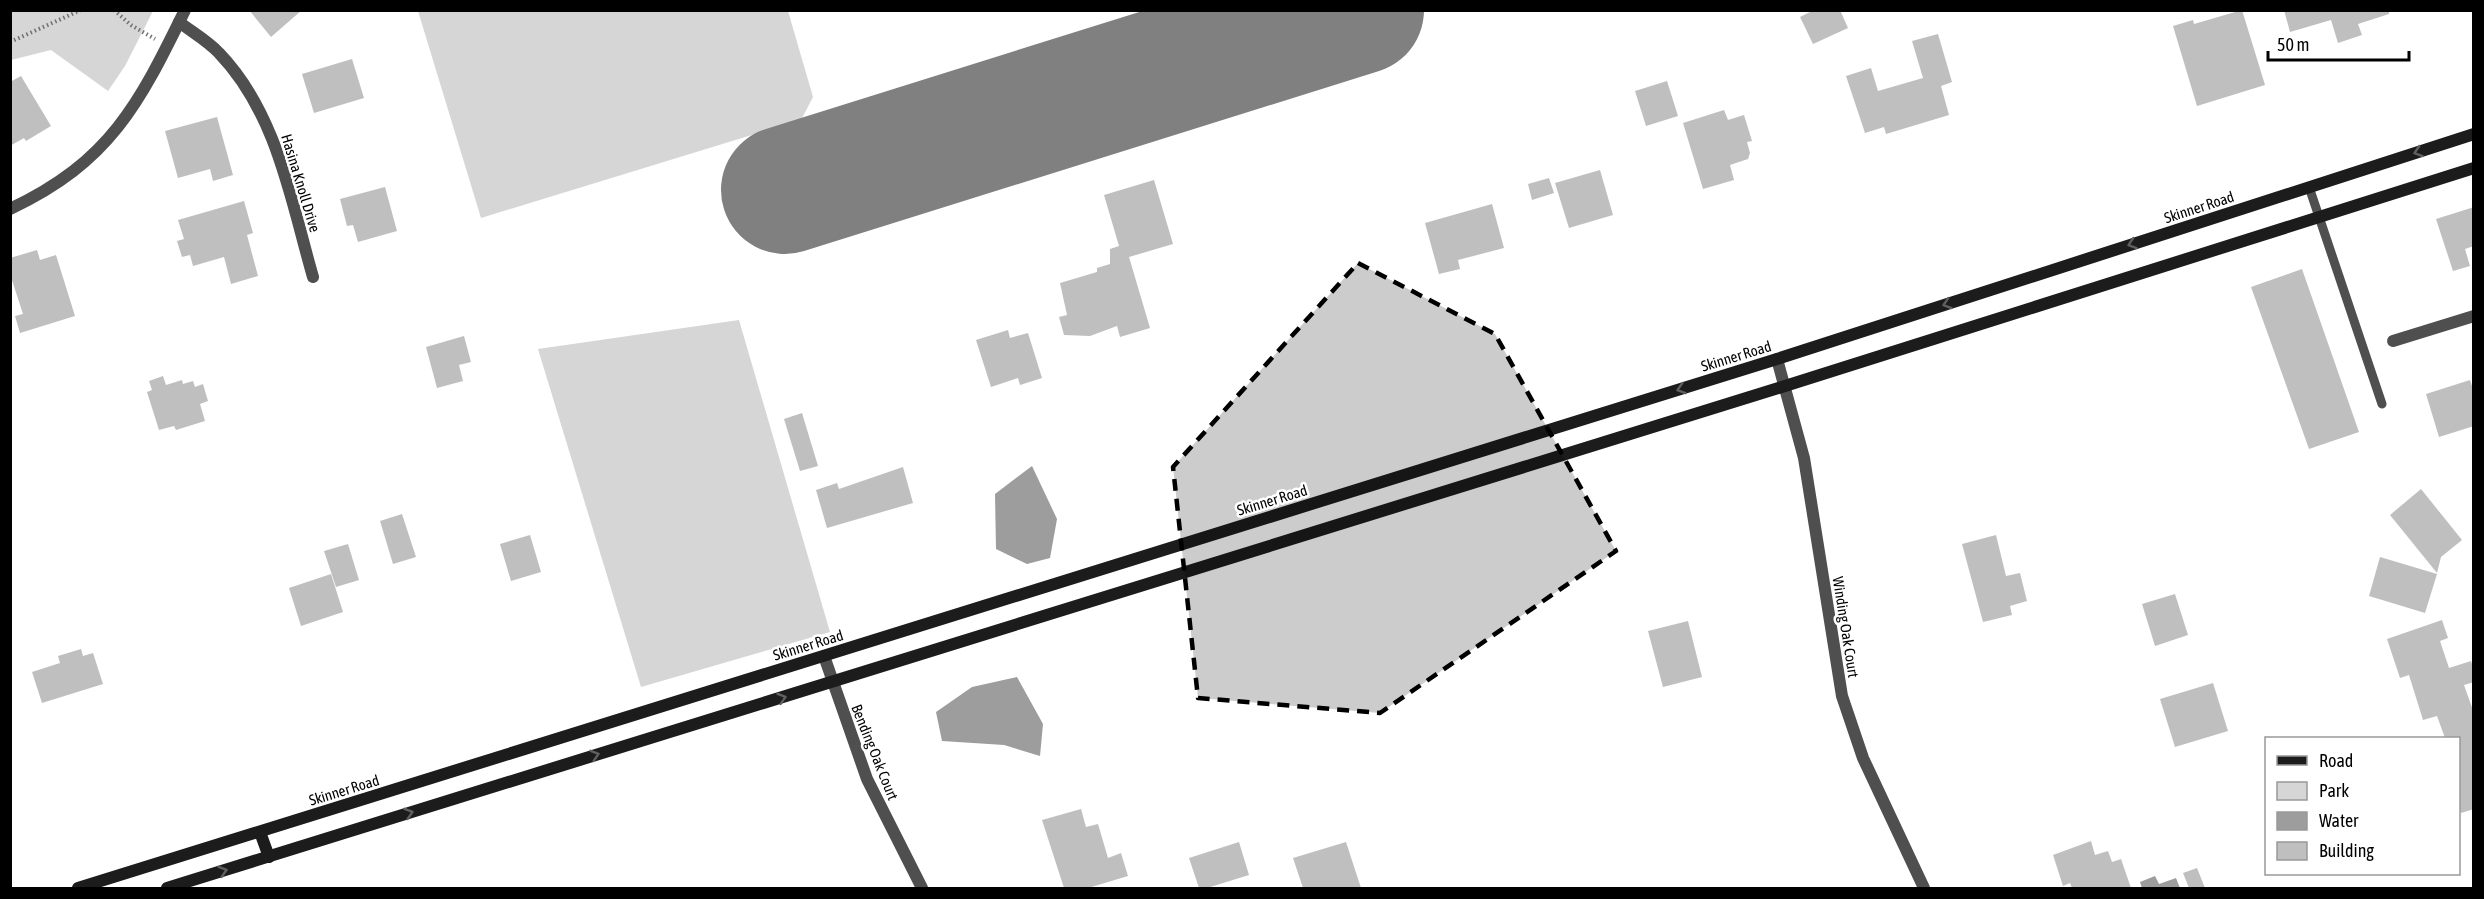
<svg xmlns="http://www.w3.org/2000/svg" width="2484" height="899" font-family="'Asap Condensed',sans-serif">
<rect width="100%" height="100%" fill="#fff"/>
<g fill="#d6d6d6">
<polygon points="11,10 153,10 153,11 125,66 108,91 51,50 11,60"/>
<polygon points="418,11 788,11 813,97 801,120 481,218"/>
<polygon points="739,320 830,632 641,687 538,349"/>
</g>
<g fill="#9d9d9d">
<polygon points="1032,466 1057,519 1050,558 1027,564 996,549 995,494"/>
<polygon points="1017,677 1043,724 1040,756 1004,745 942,741 936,712 972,687"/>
<polygon points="2155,876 2159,884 2176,878 2180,888 2142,888 2140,882"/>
</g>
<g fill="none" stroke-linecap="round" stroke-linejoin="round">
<polyline stroke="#808080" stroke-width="128" points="785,190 1360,10"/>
</g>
<g fill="#bfbfbf">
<polygon points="249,10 302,10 271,37"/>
<polygon points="1814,10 1840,10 1848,28 1813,44 1800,17"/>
<polygon points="2242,10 2265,85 2197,106 2173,26 2193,20 2194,24"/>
<polygon points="2284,10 2389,10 2389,14 2358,24 2362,35 2338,43 2331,20 2290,32"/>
<polygon points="1938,34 1952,82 1941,86 1949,115 1886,134 1884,127 1865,133 1846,76 1871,68 1878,91 1923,78 1912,41"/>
<polygon points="352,59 364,98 314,113 302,74"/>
<polygon points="21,76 51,126 26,141 24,138 10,146 10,82"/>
<polygon points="1667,81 1678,116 1646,126 1635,91"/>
<polygon points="1724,110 1728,120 1744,115 1752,141 1747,142 1750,153 1748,159 1730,165 1734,180 1703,189 1683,123"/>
<polygon points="217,117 233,175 213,181 210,169 178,178 165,131"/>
<polygon points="1600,170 1613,215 1569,228 1555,183"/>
<polygon points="1549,178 1554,193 1532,200 1528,184"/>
<polygon points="1154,180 1173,244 1129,257 1150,328 1120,337 1117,326 1090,336 1064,335 1059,317 1067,315 1060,283 1097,272 1097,268 1110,264 1110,249 1119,246 1104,195"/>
<polygon points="385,187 397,231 358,242 353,225 347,226 340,199"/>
<polygon points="244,201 253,233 247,235 258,276 231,284 224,257 193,266 190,255 182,257 177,241 184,239 178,220"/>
<polygon points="1492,204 1504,248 1458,260 1460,269 1439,274 1425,223"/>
<polygon points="2474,207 2474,246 2465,249 2470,266 2453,271 2436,219"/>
<polygon points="37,250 40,260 56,255 75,316 20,333 15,316 23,314 10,274 10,258"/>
<polygon points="2302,269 2359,432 2309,449 2251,287"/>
<polygon points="1008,330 1010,338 1028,333 1042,378 1020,385 1018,378 991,387 976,340"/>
<polygon points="464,336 471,362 459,365 463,381 437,388 426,347"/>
<polygon points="163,376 166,385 182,380 183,384 193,381 195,387 203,384 208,401 200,404 205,421 176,430 174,426 159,430 147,392 152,390 149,381"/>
<polygon points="2470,380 2474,392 2474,426 2439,437 2426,394"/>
<polygon points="802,413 818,466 800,471 784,419"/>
<polygon points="903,467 913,503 827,528 816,490 837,483 839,489"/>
<polygon points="2421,489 2462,540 2441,557 2437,573 2390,515"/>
<polygon points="402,514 416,557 393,564 380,521"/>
<polygon points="530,535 541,572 511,581 500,544"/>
<polygon points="1996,535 2006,576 2020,573 2027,601 2010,606 2012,615 1983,622 1962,544"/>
<polygon points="348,544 359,580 336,587 324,551"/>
<polygon points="2380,557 2437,574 2425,613 2369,596"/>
<polygon points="331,574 343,612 301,626 289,588"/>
<polygon points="2175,594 2188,635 2155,646 2142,604"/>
<polygon points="2442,620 2448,638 2440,641 2449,668 2471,661 2474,670 2474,682 2464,685 2474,713 2474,809 2461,813 2458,804 2458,738 2445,738 2437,716 2423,720 2409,675 2400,678 2387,639"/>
<polygon points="1688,621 1702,677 1663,687 1648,631"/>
<polygon points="81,649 83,656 93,653 103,684 42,703 32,672 60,663 58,656"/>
<polygon points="2213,683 2228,731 2175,747 2160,699"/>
<polygon points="1081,809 1086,827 1098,824 1108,858 1121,853 1128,876 1088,888 1064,888 1042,820"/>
<polygon points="2091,841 2095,855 2108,851 2112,862 2121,859 2131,888 2072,888 2070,883 2063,886 2053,855"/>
<polygon points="1239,842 1249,875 1207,888 1199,888 1189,858"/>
<polygon points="1346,842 1361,888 1303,888 1293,858"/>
<polygon points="2197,868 2205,888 2189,888 2183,873"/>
</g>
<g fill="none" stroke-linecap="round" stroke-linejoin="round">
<g stroke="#717171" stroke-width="4" stroke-dasharray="1.5 3" stroke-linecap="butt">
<polyline points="114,10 131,25 155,39"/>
<polyline points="10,42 81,10"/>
</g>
<polyline stroke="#4f4f4f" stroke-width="9" points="2309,187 2382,404"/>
<g stroke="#4f4f4f" stroke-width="12">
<path d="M 179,22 C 192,32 208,41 219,53 C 277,113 291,201 313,277"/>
<path d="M 10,209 C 110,162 139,104 185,10"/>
<polyline points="2393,341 2474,316"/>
<polyline points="1777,359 1804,458 1842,696 1863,758 1924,888"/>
<polyline points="824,656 867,779 922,888"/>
</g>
<g stroke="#1c1c1c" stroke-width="12">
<polyline points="260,832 269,857"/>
<polyline points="78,888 1777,359 2474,134"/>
<polyline points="167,888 1785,386 2474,168"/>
</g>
</g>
<defs><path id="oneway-chevron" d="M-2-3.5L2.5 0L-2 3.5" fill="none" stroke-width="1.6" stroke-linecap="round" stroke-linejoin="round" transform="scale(1.5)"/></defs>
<g stroke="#606060">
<use href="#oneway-chevron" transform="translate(2418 152) rotate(162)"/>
<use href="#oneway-chevron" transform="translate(2132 244) rotate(162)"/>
<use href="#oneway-chevron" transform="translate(1947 304) rotate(162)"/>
<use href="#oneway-chevron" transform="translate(1681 389) rotate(163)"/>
<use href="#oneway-chevron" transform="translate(782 698) rotate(-17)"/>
<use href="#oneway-chevron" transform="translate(595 755) rotate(-17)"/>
<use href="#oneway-chevron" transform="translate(409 813) rotate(-17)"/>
<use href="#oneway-chevron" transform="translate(223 871) rotate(-17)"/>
</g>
<path fill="#000" fill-opacity="0.2" stroke="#000" stroke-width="4.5" stroke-dasharray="12 8" stroke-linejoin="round" d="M 1358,263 L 1495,334 L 1616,551 L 1380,713 L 1198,698 L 1173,467 Z"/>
<g text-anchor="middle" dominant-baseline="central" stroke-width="5" stroke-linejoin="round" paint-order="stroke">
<g font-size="15" fill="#000" stroke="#fff">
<text transform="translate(301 183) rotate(73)">Hasina Knoll Drive</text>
<text transform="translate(2199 207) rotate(-18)">Skinner Road</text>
<text transform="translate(1736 356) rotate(-17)">Skinner Road</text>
<text transform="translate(1272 500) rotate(-17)">Skinner Road</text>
<text transform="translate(1846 627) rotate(81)">Winding Oak Court</text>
<text transform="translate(808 645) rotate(-17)">Skinner Road</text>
<text transform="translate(875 752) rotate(68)">Bending Oak Court</text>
<text transform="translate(344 790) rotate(-17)">Skinner Road</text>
</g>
</g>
<rect width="2484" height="899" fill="none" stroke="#000000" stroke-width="24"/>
<rect x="2265" y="737" width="195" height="138" fill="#ffffff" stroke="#999999" stroke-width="1.5"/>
<rect x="2277" y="756" width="30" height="9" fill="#1c1c1c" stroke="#999999" stroke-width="1.5"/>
<text x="2319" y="767" font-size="18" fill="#000000">Road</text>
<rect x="2277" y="782" width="30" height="18" fill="#d6d6d6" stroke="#999999" stroke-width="1.5"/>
<text x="2319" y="797" font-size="18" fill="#000000">Park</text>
<rect x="2277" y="812" width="30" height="18" fill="#9d9d9d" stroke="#999999" stroke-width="1.5"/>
<text x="2319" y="827" font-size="18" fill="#000000">Water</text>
<rect x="2277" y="842" width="30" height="18" fill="#bfbfbf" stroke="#999999" stroke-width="1.5"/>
<text x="2319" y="857" font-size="18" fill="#000000">Building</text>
<path d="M2268 51v9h141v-9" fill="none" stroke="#000000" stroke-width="3"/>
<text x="2277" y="51" font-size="18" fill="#000000" stroke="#ffffff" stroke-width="4.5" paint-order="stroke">50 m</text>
</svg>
